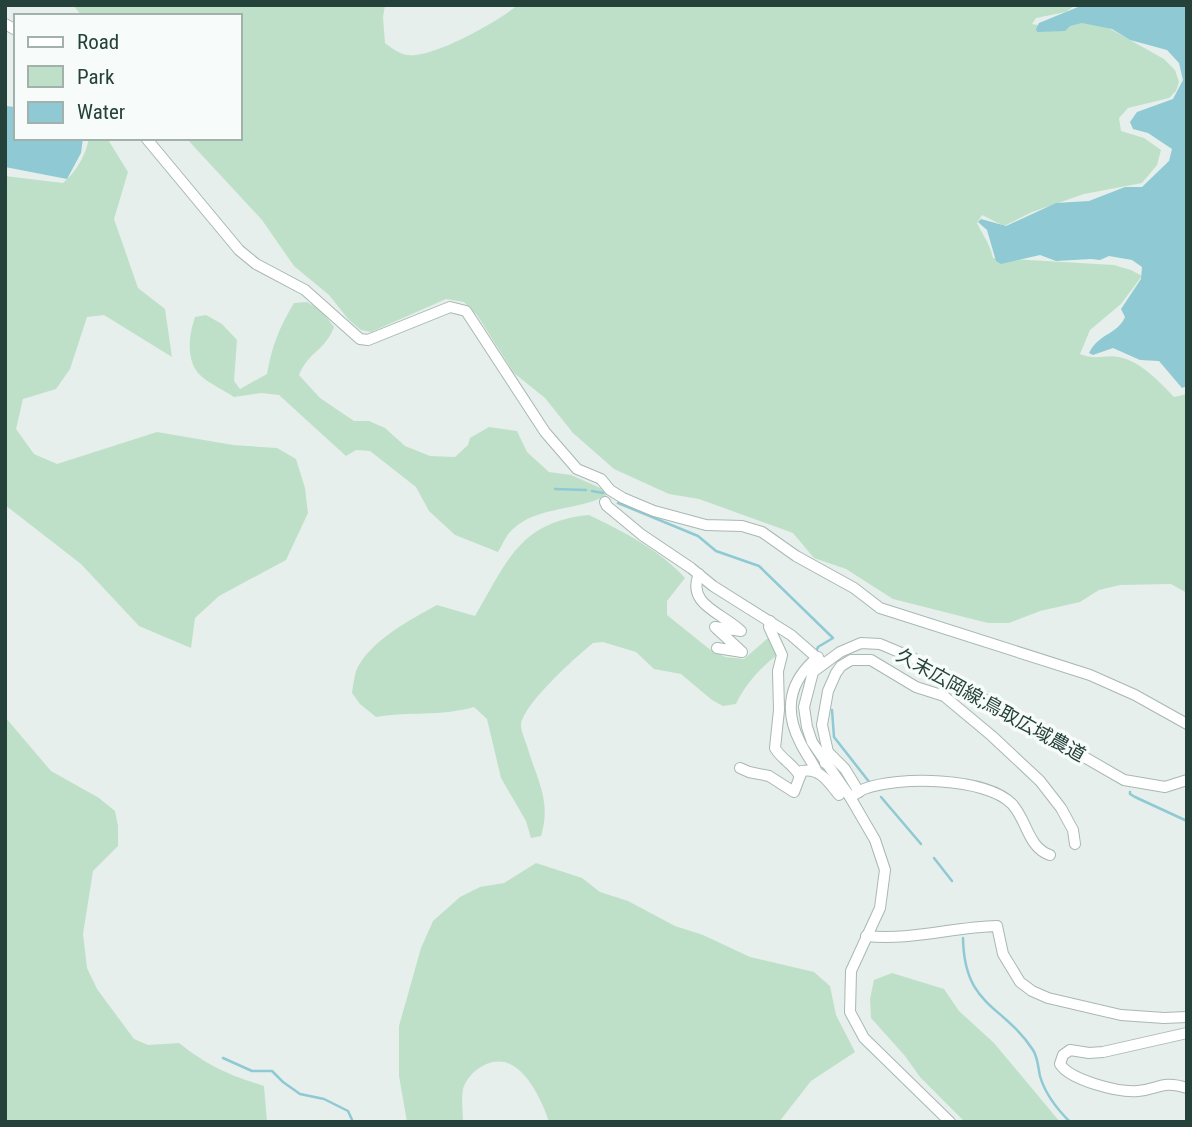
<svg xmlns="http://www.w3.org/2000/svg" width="1192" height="1127" font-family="'Roboto Condensed','Noto Sans JP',sans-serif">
<rect width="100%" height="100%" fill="#e6efeb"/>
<g fill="#bfe0c8">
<path d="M 73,5 L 385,5 L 383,17 L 385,43 C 394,50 403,57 415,55 C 443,52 495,23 518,5 L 1075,5 L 1066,12 L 1036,18 L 1032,24 L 1048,27 L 1068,19 L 1096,21 L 1164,59 L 1175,70 L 1179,82 L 1176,91 L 1169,98 L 1128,108 L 1119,118 L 1121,131 L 1144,138 L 1161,150 L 1157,165 L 1142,183 L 1084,194 L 1032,212 L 1004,226 L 982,215 L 977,223 C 984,238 989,241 993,258 L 1114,265 L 1131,270 L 1142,276 L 1121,304 L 1090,330 L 1080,354 C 1097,361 1104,354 1119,357 C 1140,361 1160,382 1174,397 L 1187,394 L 1187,593 L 1171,584 L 1120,585 L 1099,590 L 1080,602 L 1040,611 L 1009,623 L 988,623 L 893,599 L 846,569 L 814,558 L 793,533 L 699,499 L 669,494 L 614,469 L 573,433 L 545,398 L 514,373 L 477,315 L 464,302 L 446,299 L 371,332 L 361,330 L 349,320 L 329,295 L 294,266 L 262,220 L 186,138 L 240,138 L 240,16 L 82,16 Z"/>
<path d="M 89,138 L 107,138 L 128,172 L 114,219 L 138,288 L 165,309 L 172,357 L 104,315 L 87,317 L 70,369 L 56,389 L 23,399 L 16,429 L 34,454 L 57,464 L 157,432 L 233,445 L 277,448 L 296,459 L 305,488 L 308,513 L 286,560 L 219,596 L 195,618 L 191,648 L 139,626 L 81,564 L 5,505 L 5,176 L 63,183 C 76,172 86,155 89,138 Z"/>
<path d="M 307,302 L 321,310 L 334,327 C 325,351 309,351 299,375 L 320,398 L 354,421 L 369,421 L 385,428 L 405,446 L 430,456 L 455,457 L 468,445 L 470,438 L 489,427 L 517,431 L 527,452 L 549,472 L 571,475 L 605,490 L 607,495 C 577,512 535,505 510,532 C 505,537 502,546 498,552 L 455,535 L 429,511 L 416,487 L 370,451 L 356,450 L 346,456 L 279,395 L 261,393 L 234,397 C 224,390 210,384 201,376 C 185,361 189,335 195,317 L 206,315 L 222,324 L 237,340 L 234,381 L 240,389 L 267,374 C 272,346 279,328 294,303 Z"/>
<path d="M 589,515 C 622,531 660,550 685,578 L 667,601 L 667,615 L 708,648 L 725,657 L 744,659 L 768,638 L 773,642 L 777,655 C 760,668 745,685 736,704 L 723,706 L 712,700 L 681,674 L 654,669 L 636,652 L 603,642 L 593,643 C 576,657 523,704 521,725 C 521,731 525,740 527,746 C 536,778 552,800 541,836 L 531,838 L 526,821 L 501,778 L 487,719 L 474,707 C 439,717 410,711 376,717 L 360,704 L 352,693 C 353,686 354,678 356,671 C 368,642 411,619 437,605 L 475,616 C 506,563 520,521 589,515 Z"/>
<path d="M 5,717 L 51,771 L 99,798 L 115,811 L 118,826 L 118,846 L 93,871 L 83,934 L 87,968 L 97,989 L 134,1039 L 148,1045 L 179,1043 C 208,1066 229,1075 264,1086 L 267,1122 L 5,1122 Z"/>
<path d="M 536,863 L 582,878 L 600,892 L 628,901 L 675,926 L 703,935 L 750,957 L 814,972 L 830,986 L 836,1015 L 855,1052 L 811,1081 L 779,1122 L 549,1122 C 543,1103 529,1073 510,1064 C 492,1055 468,1071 463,1089 C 461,1099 463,1111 463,1122 L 407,1122 L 399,1076 L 399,1026 L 421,948 L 433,921 L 460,897 L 480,887 L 504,883 Z"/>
<polygon points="892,973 944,989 959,1011 994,1043 1060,1122 965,1122 920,1077 905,1056 871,1018 870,999 874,980"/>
</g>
<g fill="#8ec9d4">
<path d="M 1083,5 L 1187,5 L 1187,386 L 1182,388 L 1159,361 L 1140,360 L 1113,348 L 1093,355 L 1089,353 C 1099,333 1117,335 1125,317 L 1121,309 L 1141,279 L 1142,267 L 1132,260 L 1109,256 L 1100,260 L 1091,259 L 1056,261 L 1040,255 L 1001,264 L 996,261 L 987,230 L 978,222 L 981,219 L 1006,226 L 1056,203 L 1089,201 L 1125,187 L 1142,187 L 1169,161 L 1172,149 L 1148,133 L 1133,129 L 1130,122 L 1137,112 L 1173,99 L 1183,80 L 1179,63 L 1167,50 L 1130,40 L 1112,29 L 1082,23 L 1070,26 L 1065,31 L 1037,32 L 1036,29 L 1039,23 Z"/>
<polygon points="5,106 16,107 16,138 83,138 81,153 67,179 5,167"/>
</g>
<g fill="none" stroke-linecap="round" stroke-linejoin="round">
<g stroke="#8ec9d4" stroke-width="2.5">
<polyline points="555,489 586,490"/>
<polyline points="592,491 603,493"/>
<polyline points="618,503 698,536 716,551 759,566 833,638 818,647 816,652"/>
<polyline points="832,710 834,737 870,783"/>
<polyline points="1130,792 1130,794 1135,797 1187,821"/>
<polyline points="881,797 921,844"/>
<polyline points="934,858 952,881"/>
<path d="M 963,938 C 964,1007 1003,1004 1033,1050 C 1038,1058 1038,1067 1040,1076 C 1045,1094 1057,1109 1070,1122"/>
<polyline points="223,1058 252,1071 272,1071 283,1082 300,1094 324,1099 348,1111 353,1122"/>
</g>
<g stroke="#a8b8b2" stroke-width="12">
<g id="minor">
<polyline points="5,24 16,30"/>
<polyline points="146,138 239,250 256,264 305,290 360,339 368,340 450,307 466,311 545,432 577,469 601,479 610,490 623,498 654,511 706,525 742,526 762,532 796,556 854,588 880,608 1090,675 1135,695 1187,724"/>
<polyline points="605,502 607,506 642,535 691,568 713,586 791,635 823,663"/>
<path d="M 699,574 C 686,605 723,613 741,631 L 715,627 L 742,652 L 717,648"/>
<path d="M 770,621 L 769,627 L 782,655 L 778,671 L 779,710 L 775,748 C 781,759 793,764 799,775"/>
<polyline points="828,752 845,769 859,792"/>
<polyline points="825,763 828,752 822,725 828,691 836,673 841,666 851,660 871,660 916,687 944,696 992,736 1040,781 1061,808 1073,830 1075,844"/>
<path d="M 740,768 L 749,772 L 769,776 L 794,792 L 802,771 C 820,767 829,783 839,795"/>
<path d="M 817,772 C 812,761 805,753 800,742 C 783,709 790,680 818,657"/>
<path d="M 850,797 C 855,795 860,791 864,789 C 898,776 986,777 1012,804 C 1027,820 1028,848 1050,855"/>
<path d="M 866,936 C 910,941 953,927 997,926 L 1003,954 L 1020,982 L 1032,991 L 1048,998 L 1121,1015 L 1164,1018 L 1187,1017"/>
<path d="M 1187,1033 L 1103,1052 L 1089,1053 L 1070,1050 L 1063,1055 L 1060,1064 C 1070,1080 1119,1093 1138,1091 C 1159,1089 1162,1080 1187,1088"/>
<polyline points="950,1122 864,1038 850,1012 851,971 880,908 885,870 875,840 850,797 812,742 807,727 804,707 813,672 840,652 861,643 880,644 911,657 1124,780 1165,787 1187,780"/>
</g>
</g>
<use href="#minor" stroke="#fff" stroke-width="10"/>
</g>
<g text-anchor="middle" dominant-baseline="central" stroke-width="7" stroke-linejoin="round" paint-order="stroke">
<g font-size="19" fill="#24423a" stroke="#f7fbf9">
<text transform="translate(991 705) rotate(29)">久末広岡線;鳥取広域農道</text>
</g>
</g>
<rect width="1192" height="1127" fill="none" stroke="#24423a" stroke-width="14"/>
<rect x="14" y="14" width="228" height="126" fill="#f7fbf9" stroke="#a3b1ad" stroke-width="2"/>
<rect x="28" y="37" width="35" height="10" fill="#ffffff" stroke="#a3b1ad" stroke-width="2"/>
<text x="77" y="49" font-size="21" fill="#24423a">Road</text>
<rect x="28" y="66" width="35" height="21" fill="#bfe0c8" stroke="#a3b1ad" stroke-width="2"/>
<text x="77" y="84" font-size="21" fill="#24423a">Park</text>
<rect x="28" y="102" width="35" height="21" fill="#8ec9d4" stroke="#a3b1ad" stroke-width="2"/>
<text x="77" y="119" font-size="21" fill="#24423a">Water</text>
</svg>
